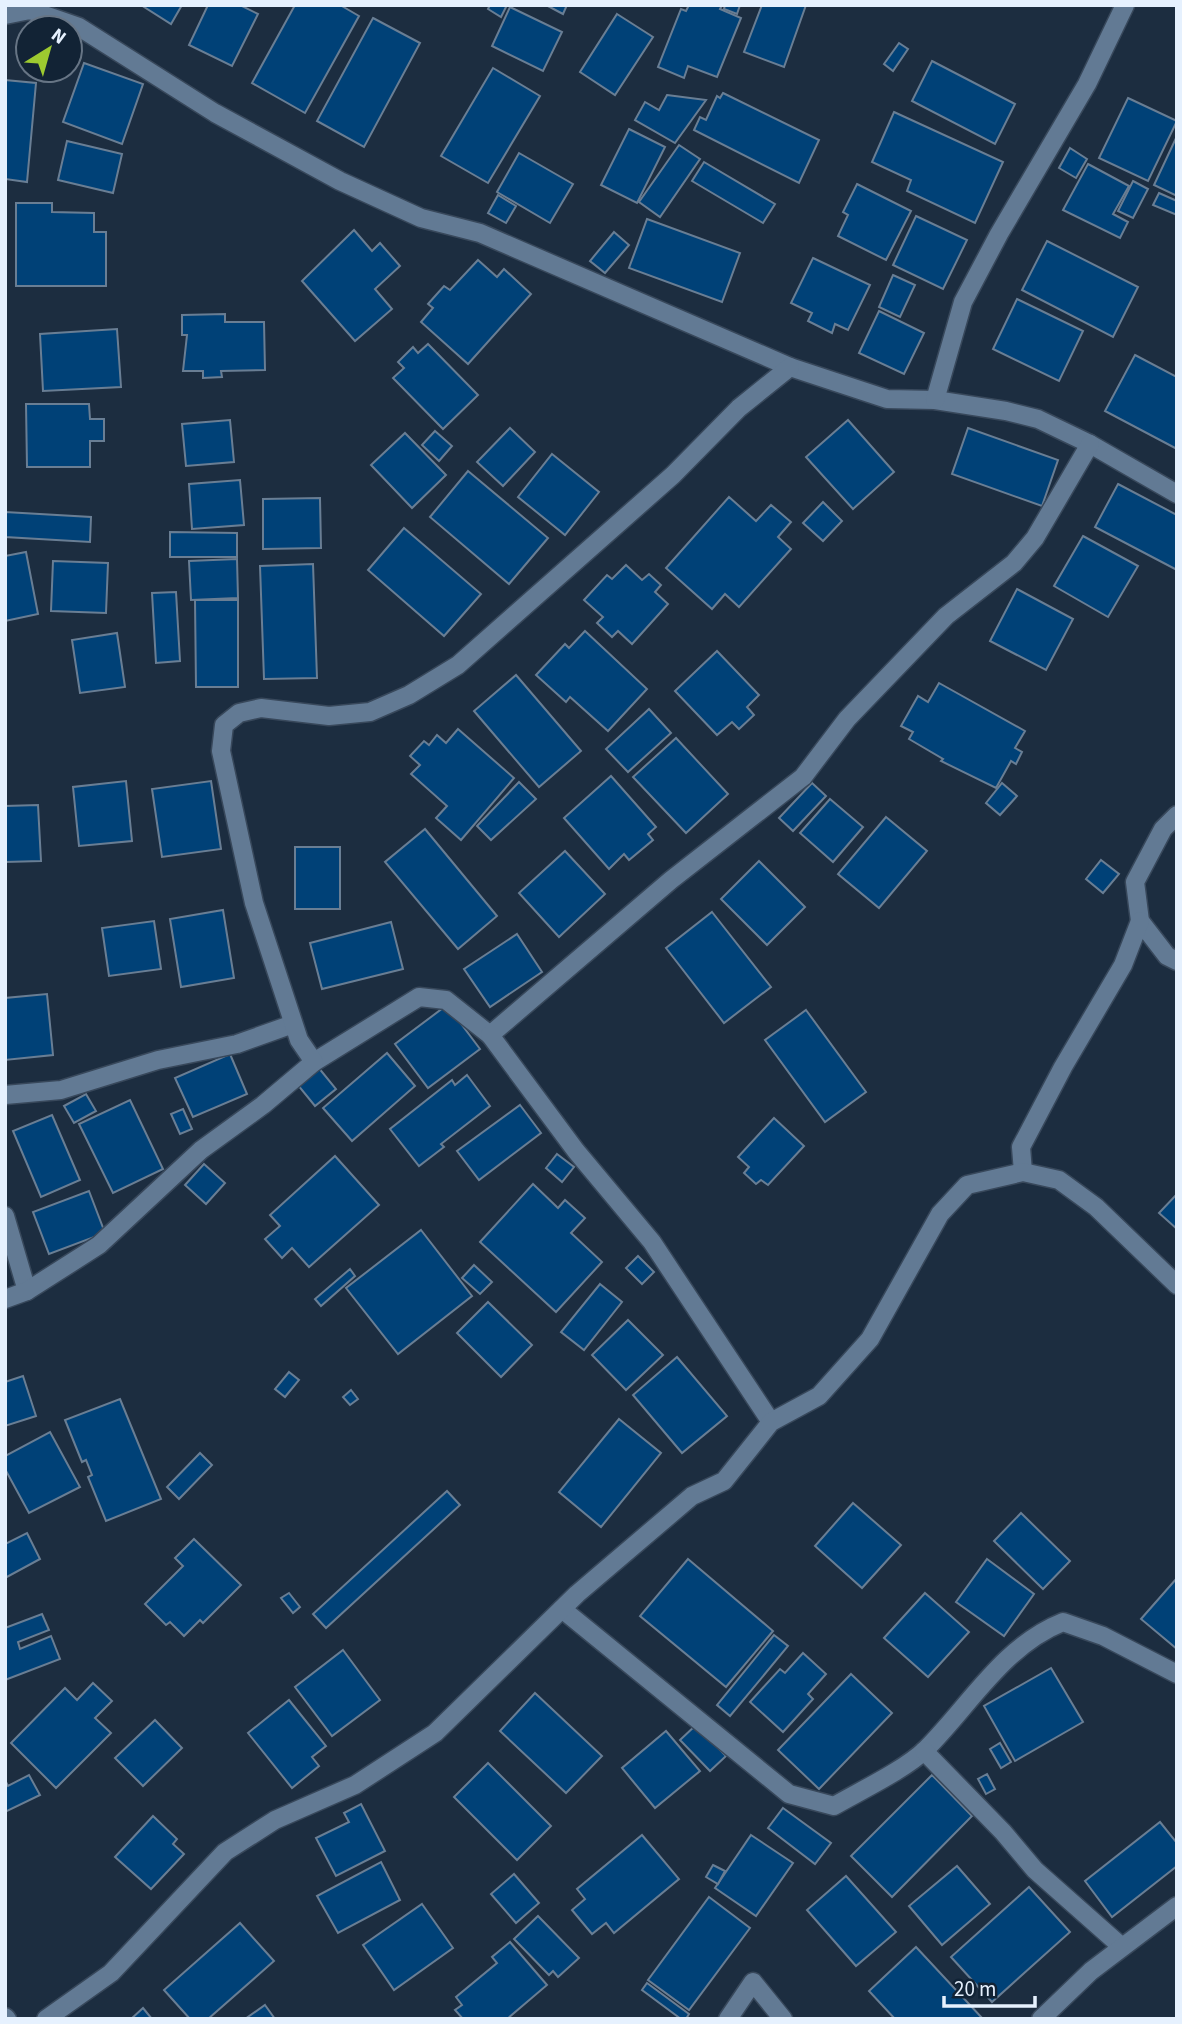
<svg xmlns="http://www.w3.org/2000/svg" width="1182" height="2024" font-family="'Source Sans 3',sans-serif">
<rect width="100%" height="100%" fill="#1c2d40"/>
<g fill="#004177" stroke="#697e94" stroke-width="2">
<polygon points="141,5 182,5 171,24"/>
<polygon points="208,5 240,5 258,14 232,66 189,45"/>
<polygon points="295,5 340,5 359,16 305,113 252,83"/>
<polygon points="490,5 507,5 501,17 488,9"/>
<polygon points="546,5 567,5 563,14"/>
<polygon points="689,5 722,5 720,9 741,18 717,77 688,66 684,78 658,67 681,9 686,11"/>
<polygon points="725,5 740,5 737,14 724,9"/>
<polygon points="762,5 806,5 784,67 744,52"/>
<polygon points="510,7 562,32 543,71 492,46"/>
<polygon points="617,14 653,37 615,95 580,72"/>
<polygon points="373,18 420,43 364,147 317,121"/>
<polygon points="899,43 908,49 893,71 884,64"/>
<polygon points="932,61 1015,104 995,144 912,101"/>
<polygon points="84,63 143,84 122,144 63,122"/>
<polygon points="493,68 540,96 488,183 441,156"/>
<polygon points="5,80 36,83 27,182 5,179"/>
<polygon points="723,93 819,140 799,183 694,130 700,117 706,120 717,96 720,98"/>
<polygon points="667,95 706,100 675,143 635,120 645,102 659,110"/>
<polygon points="1128,98 1177,121 1148,181 1099,158"/>
<polygon points="894,112 1003,162 975,223 907,191 911,180 872,162"/>
<polygon points="629,129 665,147 637,203 601,185"/>
<polygon points="1177,136 1177,196 1154,185"/>
<polygon points="67,141 122,154 113,193 58,180"/>
<polygon points="679,145 700,159 660,217 639,202"/>
<polygon points="1070,148 1087,159 1076,178 1059,168"/>
<polygon points="519,153 573,184 550,223 497,192"/>
<polygon points="704,162 775,204 763,223 692,181"/>
<polygon points="1088,164 1129,186 1113,214 1128,222 1120,238 1063,210"/>
<polygon points="1133,181 1148,189 1133,218 1118,211"/>
<polygon points="857,184 911,211 886,260 838,236 848,215 843,212"/>
<polygon points="1159,193 1177,201 1177,215 1153,205"/>
<polygon points="498,195 516,206 506,223 488,213"/>
<polygon points="16,203 52,203 52,212 94,213 94,232 106,232 106,286 16,286"/>
<polygon points="916,216 967,240 943,289 893,265"/>
<polygon points="647,219 740,253 722,302 629,268"/>
<polygon points="354,230 372,251 380,243 400,266 375,289 392,309 355,341 302,281"/>
<polygon points="614,232 629,245 605,273 590,261"/>
<polygon points="1047,241 1138,287 1113,337 1022,290"/>
<polygon points="813,258 870,285 848,330 835,324 832,333 808,321 812,313 791,303"/>
<polygon points="478,260 497,277 504,269 531,294 468,364 421,322 433,308 428,304 444,286 450,290"/>
<polygon points="893,275 915,285 900,317 879,307"/>
<polygon points="1017,299 1083,331 1059,381 993,349"/>
<polygon points="879,311 924,333 904,374 859,353"/>
<polygon points="225,314 225,322 264,322 265,370 221,371 222,377 203,378 203,371 183,371 187,335 182,335 182,315"/>
<polygon points="117,329 121,387 43,391 40,334"/>
<polygon points="428,344 478,395 443,429 393,378 404,368 398,362 413,347 418,353"/>
<polygon points="1135,355 1177,377 1177,449 1105,411"/>
<polygon points="26,404 89,404 90,419 104,419 104,441 90,441 90,467 27,467"/>
<polygon points="230,420 234,462 186,466 182,424"/>
<polygon points="848,420 894,472 853,509 806,457"/>
<polygon points="510,428 535,452 503,486 477,462"/>
<polygon points="968,428 1058,460 1042,506 952,474"/>
<polygon points="435,431 452,446 439,461 422,445"/>
<polygon points="405,433 446,475 412,508 371,465"/>
<polygon points="552,454 599,492 565,535 518,497"/>
<polygon points="468,471 548,538 509,584 430,517"/>
<polygon points="240,480 244,525 192,529 189,484"/>
<polygon points="1118,484 1177,515 1177,570 1095,527"/>
<polygon points="729,497 756,521 771,505 791,522 778,537 791,549 739,607 725,594 712,609 666,568"/>
<polygon points="320,498 321,548 263,549 263,499"/>
<polygon points="823,502 842,521 823,541 803,523"/>
<polygon points="5,512 91,517 90,542 5,537"/>
<polygon points="404,528 481,594 444,636 368,570"/>
<polygon points="170,532 237,533 237,557 170,557"/>
<polygon points="1083,536 1138,566 1108,617 1054,586"/>
<polygon points="26,552 38,614 5,621 5,556"/>
<polygon points="237,559 238,598 191,600 189,561"/>
<polygon points="53,561 108,563 106,613 51,611"/>
<polygon points="313,564 317,678 264,679 260,566"/>
<polygon points="626,565 642,580 649,574 661,585 655,592 668,604 632,644 618,631 612,637 597,623 603,617 584,600 607,575 612,579"/>
<polygon points="1017,589 1073,619 1046,670 990,641"/>
<polygon points="176,592 180,661 156,663 152,593"/>
<polygon points="195,600 238,600 238,687 196,687"/>
<polygon points="585,631 647,689 608,731 570,697 566,702 536,675 565,644 569,648"/>
<polygon points="117,633 125,687 80,693 72,640"/>
<polygon points="717,651 759,695 747,707 754,715 739,729 732,722 717,735 675,691"/>
<polygon points="516,675 581,751 539,787 474,711"/>
<polygon points="939,683 1025,731 1015,748 1022,752 1016,764 1011,761 996,788 941,761 943,759 909,739 913,732 901,726 918,696 928,702"/>
<polygon points="649,709 671,733 628,772 606,749"/>
<polygon points="458,729 514,778 461,840 436,818 447,806 411,774 420,765 410,756 424,741 429,745 437,735 446,743"/>
<polygon points="676,738 728,794 686,833 633,777"/>
<polygon points="611,776 656,827 648,834 653,840 629,860 624,854 609,869 564,818"/>
<polygon points="126,781 132,841 79,846 73,787"/>
<polygon points="211,781 221,849 162,857 152,789"/>
<polygon points="519,782 536,799 491,840 477,826"/>
<polygon points="812,783 826,796 793,831 779,818"/>
<polygon points="1002,783 1017,796 1000,815 986,803"/>
<polygon points="830,799 863,827 833,862 800,833"/>
<polygon points="38,805 41,861 5,862 5,806"/>
<polygon points="886,817 927,851 879,908 838,874"/>
<polygon points="425,829 497,916 458,949 385,862"/>
<rect x="295" y="847" width="45" height="62"/>
<polygon points="565,851 605,894 559,937 519,893"/>
<polygon points="1101,860 1119,874 1103,893 1086,879"/>
<polygon points="759,861 805,907 767,945 721,899"/>
<polygon points="223,910 234,978 181,987 170,919"/>
<polygon points="712,912 771,987 724,1023 666,948"/>
<polygon points="154,921 161,969 109,976 102,928"/>
<polygon points="391,922 403,969 322,989 310,943"/>
<polygon points="517,934 542,972 490,1007 464,969"/>
<polygon points="47,994 53,1055 5,1060 5,998"/>
<polygon points="447,1005 480,1049 428,1088 395,1044"/>
<polygon points="806,1010 866,1092 825,1122 765,1040"/>
<polygon points="387,1053 415,1086 352,1141 323,1108"/>
<polygon points="230,1054 247,1094 193,1117 175,1078"/>
<polygon points="318,1067 336,1089 315,1106 297,1084"/>
<polygon points="467,1075 490,1106 441,1144 444,1147 419,1166 390,1129 452,1080 455,1085"/>
<polygon points="86,1094 96,1111 74,1123 64,1106"/>
<polygon points="130,1100 163,1169 113,1193 79,1124"/>
<polygon points="520,1105 541,1133 479,1180 457,1151"/>
<polygon points="183,1109 192,1129 180,1134 171,1114"/>
<polygon points="52,1115 80,1180 41,1197 13,1131"/>
<polygon points="774,1118 804,1146 768,1185 761,1180 756,1184 744,1173 749,1167 738,1157"/>
<polygon points="557,1154 574,1167 562,1182 546,1168"/>
<polygon points="335,1156 379,1205 309,1267 292,1248 282,1258 265,1239 280,1226 270,1215"/>
<polygon points="204,1164 225,1183 206,1204 185,1185"/>
<polygon points="533,1184 558,1208 565,1200 585,1218 571,1233 602,1262 556,1312 480,1242"/>
<polygon points="89,1191 105,1233 49,1254 33,1212"/>
<polygon points="1177,1194 1177,1229 1159,1213"/>
<polygon points="421,1230 472,1296 398,1354 346,1288"/>
<polygon points="638,1256 654,1272 642,1284 626,1268"/>
<polygon points="474,1265 492,1282 480,1294 462,1278"/>
<polygon points="350,1269 355,1276 321,1306 315,1299"/>
<polygon points="600,1284 622,1302 584,1350 561,1332"/>
<polygon points="488,1302 532,1345 501,1377 457,1333"/>
<polygon points="628,1320 663,1355 626,1390 592,1355"/>
<polygon points="677,1357 727,1416 682,1453 633,1395"/>
<polygon points="289,1372 299,1380 285,1397 275,1389"/>
<polygon points="23,1376 36,1416 5,1426 5,1382"/>
<polygon points="351,1390 358,1399 350,1405 343,1397"/>
<polygon points="120,1399 161,1499 106,1521 88,1477 92,1475 86,1460 82,1462 65,1420"/>
<polygon points="619,1419 661,1453 601,1527 559,1492"/>
<polygon points="50,1432 80,1487 29,1513 5,1469 5,1456"/>
<polygon points="200,1453 212,1465 179,1499 167,1487"/>
<polygon points="447,1491 460,1505 326,1628 313,1614"/>
<polygon points="853,1503 901,1545 862,1588 815,1546"/>
<polygon points="1021,1513 1070,1561 1043,1589 994,1541"/>
<polygon points="27,1533 40,1559 5,1578 5,1544"/>
<polygon points="194,1539 241,1585 203,1623 200,1620 184,1636 170,1622 166,1625 145,1604 183,1566 175,1558"/>
<polygon points="688,1559 773,1631 726,1687 640,1616"/>
<polygon points="987,1559 1034,1594 1004,1636 956,1602"/>
<polygon points="1177,1578 1177,1649 1141,1619"/>
<polygon points="289,1593 300,1607 293,1613 281,1598"/>
<polygon points="925,1593 969,1632 928,1677 884,1638"/>
<polygon points="42,1614 49,1630 18,1642 20,1649 51,1636 60,1659 5,1680 5,1628"/>
<polygon points="774,1635 788,1646 730,1716 717,1705"/>
<polygon points="343,1650 380,1700 332,1736 295,1687"/>
<polygon points="803,1653 826,1674 808,1694 813,1699 783,1732 750,1702 780,1669 785,1673"/>
<polygon points="1051,1668 1083,1722 1015,1761 984,1706"/>
<polygon points="851,1674 892,1713 819,1789 778,1750"/>
<polygon points="93,1683 112,1701 95,1718 111,1733 56,1788 11,1743 65,1688 77,1700"/>
<polygon points="535,1693 602,1756 566,1793 500,1731"/>
<polygon points="289,1700 326,1746 312,1757 319,1766 292,1788 248,1733"/>
<polygon points="155,1720 182,1748 143,1786 115,1758"/>
<polygon points="696,1725 726,1756 710,1771 680,1740"/>
<polygon points="666,1731 700,1771 655,1808 622,1768"/>
<polygon points="1000,1743 1011,1762 1001,1768 990,1749"/>
<polygon points="488,1763 551,1826 517,1860 454,1797"/>
<polygon points="987,1774 995,1789 986,1794 978,1779"/>
<polygon points="29,1775 40,1795 5,1812 5,1780 8,1786"/>
<polygon points="932,1775 972,1816 892,1897 851,1856"/>
<polygon points="361,1804 385,1851 336,1876 316,1838 349,1822 344,1813"/>
<polygon points="783,1808 831,1843 815,1864 768,1828"/>
<polygon points="153,1816 177,1839 173,1844 184,1854 151,1889 115,1857"/>
<polygon points="1160,1822 1177,1843 1177,1866 1112,1917 1085,1881"/>
<polygon points="642,1835 679,1879 614,1933 606,1923 592,1934 572,1910 585,1899 577,1889"/>
<polygon points="751,1835 793,1863 756,1916 715,1888"/>
<polygon points="381,1862 400,1900 338,1933 317,1896"/>
<polygon points="713,1865 725,1871 718,1884 706,1877"/>
<polygon points="957,1866 990,1904 942,1945 909,1906"/>
<polygon points="514,1874 539,1903 516,1923 491,1894"/>
<polygon points="846,1876 896,1932 856,1966 807,1910"/>
<polygon points="1029,1887 1070,1932 992,2002 951,1957"/>
<polygon points="709,1897 750,1928 689,2010 648,1980"/>
<polygon points="422,1904 453,1948 394,1990 363,1945"/>
<polygon points="538,1916 579,1958 558,1977 553,1971 549,1975 514,1939"/>
<polygon points="240,1923 274,1961 208,2019 190,2019 164,1990"/>
<polygon points="510,1942 547,1985 507,2019 463,2019 455,2010 462,2005 456,1997 497,1963 492,1957"/>
<polygon points="916,1947 983,2019 895,2019 869,1991"/>
<polygon points="647,1983 689,2014 686,2019 681,2019 642,1990"/>
<polygon points="265,2005 275,2019 245,2019"/>
<polygon points="143,2008 152,2019 131,2019"/>
</g>
<g fill="none" stroke-linecap="round" stroke-linejoin="round">
<g stroke="#38485b" stroke-width="21">
<g id="minor">
<polyline points="5,15 30,10 79,27 215,113 340,181 421,218 480,233 790,367 887,399 935,400 1006,411 1038,419 1090,444 1177,494"/>
<polyline points="935,400 963,302 999,234 1087,84 1125,5"/>
<polyline points="1177,815 1163,829 1135,882 1140,921 1167,956 1177,961"/>
<polyline points="314,1062 419,997 446,1000 490,1035"/>
<polyline points="5,1095 61,1090 158,1060 237,1044 293,1024"/>
<polyline points="1023,1172 1021,1147 1063,1067 1123,965 1140,921"/>
<polyline points="5,1216 27,1291"/>
<polyline points="5,1299 27,1291 99,1245 201,1150 263,1105 314,1062 299,1040 254,903 221,751 224,725 239,713 261,708 329,716 370,712 409,695 458,665 673,475 739,408 790,367"/>
<polyline points="771,1422 652,1242 576,1151 490,1035 671,880 803,777 847,719 946,616 1014,563 1035,538 1090,444"/>
<path d="M 562,1609 L 789,1794 L 834,1806 C 860,1791 906,1769 926,1749 C 970,1705 1003,1646 1063,1622 L 1103,1636 L 1177,1674"/>
<polyline points="924,1751 1003,1832 1035,1870 1122,1947"/>
<polyline points="5,2017 7,2019"/>
<polyline points="46,2019 111,1973 225,1852 275,1820 355,1785 435,1733 577,1594 692,1496 724,1481 771,1422 819,1396 870,1339 940,1214 967,1185 1023,1172 1059,1180 1096,1207 1177,1285"/>
<polyline points="728,2019 753,1982 783,2019"/>
<polyline points="1041,2019 1091,1971 1177,1906"/>
</g>
</g>
<use href="#minor" stroke="#627a94" stroke-width="18"/>
</g>
<rect width="1182" height="2024" fill="none" stroke="#e6f1fe" stroke-width="14"/>
<g transform="translate(49 49) rotate(37)"><circle r="33" fill="#122335" stroke="#677585" stroke-width="2"/>
<path d="M0-5L12 26L0 18L-12 26Z" fill="#9dca30"/>
<text y="-10" font-size="19" font-weight="bold" text-anchor="middle" fill="#e6f1fe">N</text>
</g>
<path d="M944 1996v10h91v-10" fill="none" stroke="#e6f1fe" stroke-width="3.5"/>
<text x="954" y="1996" font-size="21" fill="#e6f1fe" stroke="#122335" stroke-width="5" paint-order="stroke">20 m</text>
</svg>
